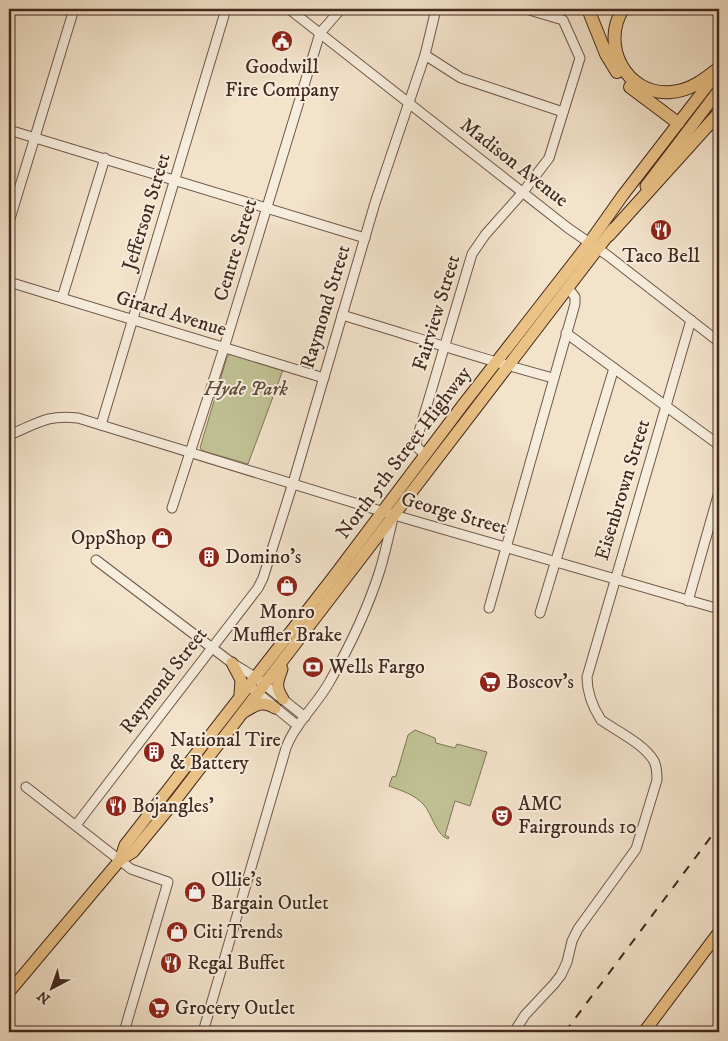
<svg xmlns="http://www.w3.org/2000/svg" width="728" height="1041" font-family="'IM FELL DW Pica',serif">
<rect width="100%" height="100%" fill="#f3e3cb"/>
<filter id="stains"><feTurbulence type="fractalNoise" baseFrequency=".004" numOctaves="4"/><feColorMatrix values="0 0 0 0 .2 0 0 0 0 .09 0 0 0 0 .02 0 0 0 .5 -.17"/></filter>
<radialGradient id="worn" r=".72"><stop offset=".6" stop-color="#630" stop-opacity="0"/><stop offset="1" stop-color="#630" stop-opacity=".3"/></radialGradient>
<g fill="#c0c294" stroke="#827559">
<polygon points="230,354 283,370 248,464 203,451 200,448 227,357"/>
<path d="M 415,730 L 435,738 L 436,743 L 455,748 L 457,744 L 487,752 L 470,806 L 455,801 L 445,835 L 449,837 L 448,839 C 436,835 432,814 424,805 C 414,794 402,791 389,786 L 392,777 L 396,776 L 408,735 Z"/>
</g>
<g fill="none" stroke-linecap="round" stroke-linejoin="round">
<g stroke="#6f5749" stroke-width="11">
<g id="minor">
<polyline points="289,9 568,228 607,255 719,342"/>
<polyline points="425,55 461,78 563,112"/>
<polyline points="9,130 365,238"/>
<polyline points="9,222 74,9"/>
<polyline points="9,282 324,378"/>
<polyline points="62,298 105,158"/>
<path d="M 342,315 C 412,336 482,359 553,378"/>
<polyline points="566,333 719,445"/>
<polyline points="101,425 226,9"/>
<path d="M 9,435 C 37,424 46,414 78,418 L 394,515 L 719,609"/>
<polyline points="425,455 417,447 416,442 472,254 485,235 523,192 549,158 580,58 563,20 526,9"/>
<polyline points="172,508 224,348 320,33 341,9"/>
<polyline points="96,560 232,663 255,677 305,717"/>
<polyline points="688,601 719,492"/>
<polyline points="489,608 575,304 575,297 568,288"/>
<polyline points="540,613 614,368"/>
<polyline points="254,690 298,726"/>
<polyline points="26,787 131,869 168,882 124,1032"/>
<polyline points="76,825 258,588 263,578 293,483 375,203 425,55 436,9"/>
<path d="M 203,1032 L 286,748 C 295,723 317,705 330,681 C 350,646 368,608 380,570 C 385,553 389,535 393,518"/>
<path d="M 514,1032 L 525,1015 L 554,984 L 561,975 L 567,962 L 572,941 L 578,929 L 636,849 L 657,780 C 657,774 657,767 654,761 C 644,744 617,731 601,720 C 592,706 587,693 587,677 L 691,320"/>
</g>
</g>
<g stroke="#43281e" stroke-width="13">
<g id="major">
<polyline points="646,186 719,90"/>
<polyline points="232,663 241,680 240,694"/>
<path d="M 282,669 C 277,683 275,686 283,699"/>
<path d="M 244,712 C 256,705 262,700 275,708"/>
<polyline points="120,860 125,845 334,576 462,406 589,243 623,195 717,73"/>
<polyline points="9,992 120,860 133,852 175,801 613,229"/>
<polyline points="644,1032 719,932"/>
</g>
</g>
<g stroke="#43281e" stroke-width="14">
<g id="highway">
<polyline points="588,9 606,54 617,72"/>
<path d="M 623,9 C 600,45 626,96 671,92 C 690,91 705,79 719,68"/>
<polyline points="630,87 678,123"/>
<polyline points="609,235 719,113"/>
</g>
</g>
<use href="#minor" stroke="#f7eddd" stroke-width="9"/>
<use href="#major" stroke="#eac286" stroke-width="11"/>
<use href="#highway" stroke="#eac286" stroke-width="12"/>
<polyline stroke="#43281e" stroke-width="2" stroke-dasharray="9 9" stroke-linecap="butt" points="565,1032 719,826"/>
</g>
<defs>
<g id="civic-disc" transform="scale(1.125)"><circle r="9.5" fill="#8f2418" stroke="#f7eddd"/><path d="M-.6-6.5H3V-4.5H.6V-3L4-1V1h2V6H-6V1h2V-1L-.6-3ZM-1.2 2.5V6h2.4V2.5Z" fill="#fff"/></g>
<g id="restaurant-disc" transform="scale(1.125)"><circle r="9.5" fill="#8f2418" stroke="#f7eddd"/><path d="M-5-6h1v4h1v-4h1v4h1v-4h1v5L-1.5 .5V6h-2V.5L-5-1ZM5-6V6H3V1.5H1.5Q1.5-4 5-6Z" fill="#fff"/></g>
<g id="shop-disc" transform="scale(1.125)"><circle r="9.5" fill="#8f2418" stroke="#f7eddd"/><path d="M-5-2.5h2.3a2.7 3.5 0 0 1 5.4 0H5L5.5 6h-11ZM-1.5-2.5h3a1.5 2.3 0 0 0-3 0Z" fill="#fff"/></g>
<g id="building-disc" transform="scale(1.125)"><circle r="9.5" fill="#8f2418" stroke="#f7eddd"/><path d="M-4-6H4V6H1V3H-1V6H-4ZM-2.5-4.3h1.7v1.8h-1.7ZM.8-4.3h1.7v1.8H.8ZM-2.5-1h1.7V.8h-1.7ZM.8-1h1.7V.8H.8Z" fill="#fff"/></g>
<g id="bank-disc" transform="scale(1.125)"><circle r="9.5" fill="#8f2418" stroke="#f7eddd"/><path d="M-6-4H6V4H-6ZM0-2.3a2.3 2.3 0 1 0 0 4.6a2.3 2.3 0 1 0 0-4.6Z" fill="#fff"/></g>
<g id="supermarket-disc" transform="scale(1.125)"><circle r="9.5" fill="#8f2418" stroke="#f7eddd"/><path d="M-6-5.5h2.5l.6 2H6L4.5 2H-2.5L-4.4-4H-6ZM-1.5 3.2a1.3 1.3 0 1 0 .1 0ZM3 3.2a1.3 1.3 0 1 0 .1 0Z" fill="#fff"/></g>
<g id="theatre-disc" transform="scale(1.125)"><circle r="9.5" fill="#8f2418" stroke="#f7eddd"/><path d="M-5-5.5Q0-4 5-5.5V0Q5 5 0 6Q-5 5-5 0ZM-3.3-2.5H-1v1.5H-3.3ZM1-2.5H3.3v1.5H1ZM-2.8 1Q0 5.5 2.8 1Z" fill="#fff"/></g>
</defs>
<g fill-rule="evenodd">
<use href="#civic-disc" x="282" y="41"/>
<use href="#restaurant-disc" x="661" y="230"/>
<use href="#shop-disc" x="162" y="538"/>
<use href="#building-disc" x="209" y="557"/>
<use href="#shop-disc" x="287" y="586"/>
<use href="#bank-disc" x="313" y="667"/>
<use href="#supermarket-disc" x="490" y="682"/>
<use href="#building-disc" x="154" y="752"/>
<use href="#restaurant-disc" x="116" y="806"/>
<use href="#theatre-disc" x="502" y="816"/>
<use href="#shop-disc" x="195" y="892"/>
<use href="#shop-disc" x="177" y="932"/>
<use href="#restaurant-disc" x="171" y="963"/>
<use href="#supermarket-disc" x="159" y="1008"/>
</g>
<g text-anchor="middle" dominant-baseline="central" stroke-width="4" stroke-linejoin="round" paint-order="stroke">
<g font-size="20" fill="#43281e" stroke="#f7eddd" text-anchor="start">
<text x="282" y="67" text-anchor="middle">Goodwill<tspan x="282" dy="23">Fire Company</tspan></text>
<text x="661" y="256" text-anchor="middle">Taco Bell</text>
<text x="146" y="538" text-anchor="end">OppShop</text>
<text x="225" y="557">Domino's</text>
<text x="287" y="612" text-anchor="middle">Monro<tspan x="287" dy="23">Muffler Brake</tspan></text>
<text x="329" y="667">Wells Fargo</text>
<text x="506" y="682">Boscov's</text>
<text x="170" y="740">National Tire<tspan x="170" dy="23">&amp; Battery</tspan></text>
<text x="518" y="804">AMC<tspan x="518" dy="23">Fairgrounds 10</tspan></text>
<text x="132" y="806">Bojangles'</text>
<text x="211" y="880">Ollie's<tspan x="211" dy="23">Bargain Outlet</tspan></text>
<text x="193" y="932">Citi Trends</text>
<text x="187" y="963">Regal Buffet</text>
<text x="175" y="1008">Grocery Outlet</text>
</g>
<g font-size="20" fill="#43281e" stroke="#f7eddd">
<text transform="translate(514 163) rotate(38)">Madison Avenue</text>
<text transform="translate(147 212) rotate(-73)">Jefferson Street</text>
<text transform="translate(236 250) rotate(-73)">Centre Street</text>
<text transform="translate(326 307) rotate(-73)">Raymond Street</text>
<text transform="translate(437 313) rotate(-73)">Fairview Street</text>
<text transform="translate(171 314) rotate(17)">Girard Avenue</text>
<text transform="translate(404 453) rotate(-53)">North 5th Street Highway</text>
<text transform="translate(623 490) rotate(-73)">Eisenbrown Street</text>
<text transform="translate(454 514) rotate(16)">George Street</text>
<text transform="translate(164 681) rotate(-52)">Raymond Street</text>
</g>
<g font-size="20" font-style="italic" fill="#624e3c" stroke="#f7eddd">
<text x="246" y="389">Hyde Park</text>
</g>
</g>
<rect width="728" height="1041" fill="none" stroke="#f3e3cb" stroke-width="30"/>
<rect x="10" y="10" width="708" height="1021" fill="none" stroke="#43281e" stroke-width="2.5"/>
<rect x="15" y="15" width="698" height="1011" fill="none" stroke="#43281e"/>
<g transform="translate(52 988) rotate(221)" stroke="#f7eddd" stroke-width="4" paint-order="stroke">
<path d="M0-4L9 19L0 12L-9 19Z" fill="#43281e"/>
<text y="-8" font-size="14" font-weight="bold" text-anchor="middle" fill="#43281e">N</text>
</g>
<rect width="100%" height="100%" filter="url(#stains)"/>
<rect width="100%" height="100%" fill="url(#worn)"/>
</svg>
